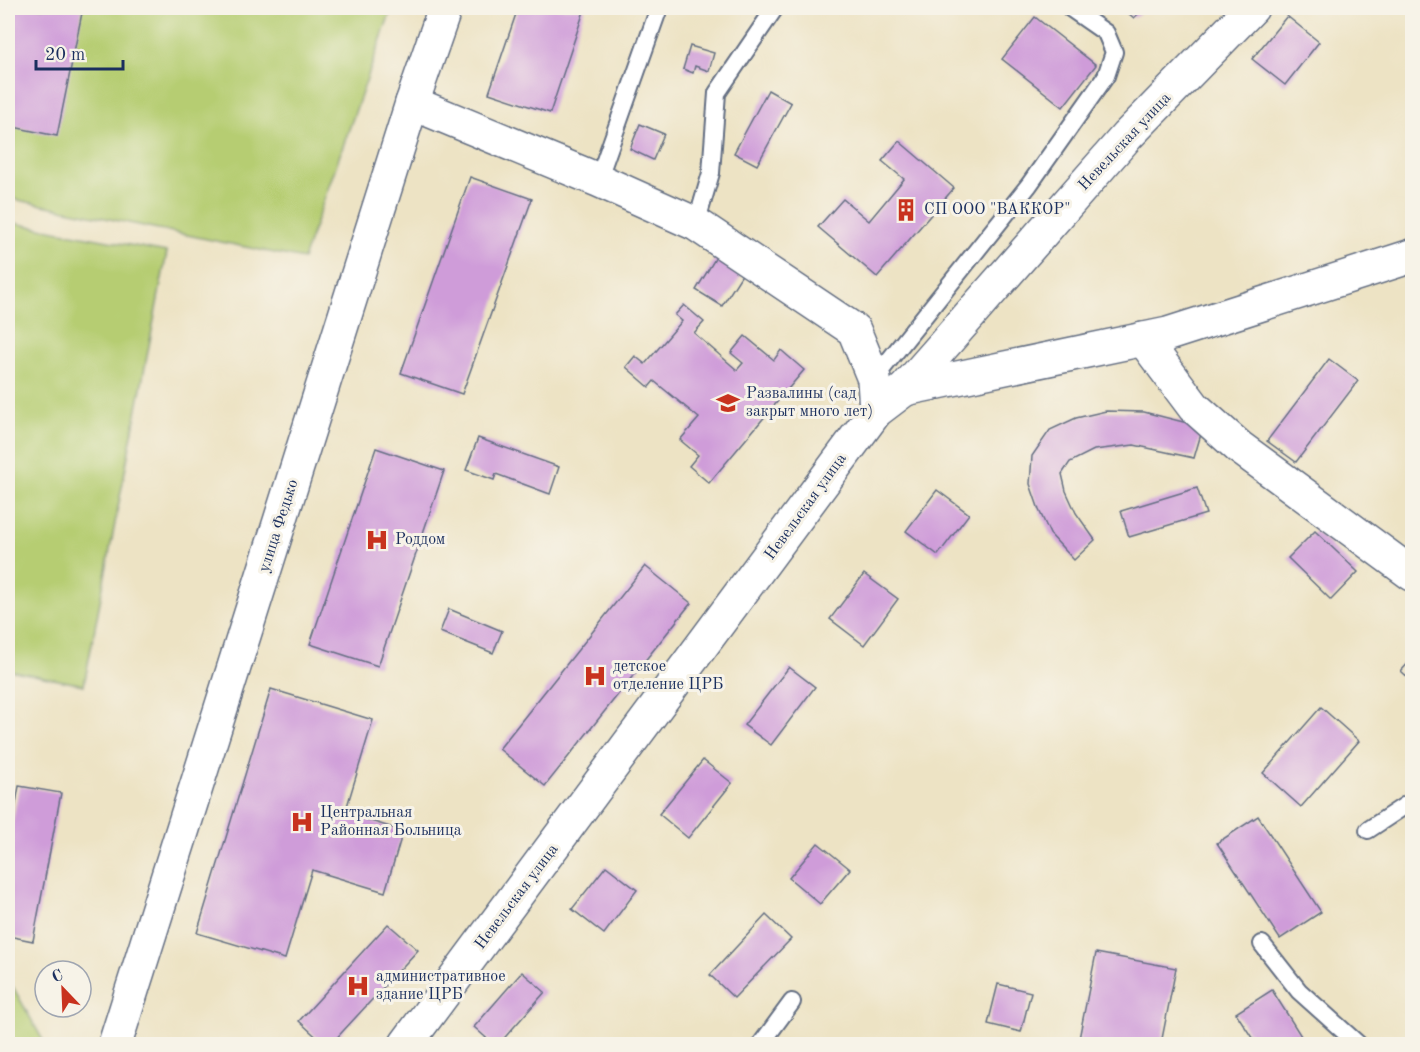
<svg xmlns="http://www.w3.org/2000/svg" width="1420" height="1052" font-family="'Old Standard TT',serif">
<rect width="100%" height="100%" fill="#f7f3e8"/>
<filter id="ink" filterUnits="userSpaceOnUse"><feTurbulence type="fractalNoise" baseFrequency=".0167" numOctaves="2"/><feDisplacementMap in="SourceGraphic" scale="12" xChannelSelector="R" yChannelSelector="G"/><feConvolveMatrix kernelMatrix="1 2 1 2 8 2 1 2 1" color-interpolation-filters="sRGB"/></filter>
<filter id="wash" filterUnits="userSpaceOnUse"><feTurbulence type="fractalNoise" baseFrequency=".008" numOctaves="4" result="noise"/><feDisplacementMap in="SourceGraphic" scale="24" xChannelSelector="R" yChannelSelector="G"/><feGaussianBlur stdDeviation="1.35" result="paint"/><feColorMatrix in="noise" values="0 0 0 0 0 0 0 0 0 0 0 0 0 0 0 0 0 1.4 0 .05"/><feComposite in="paint" operator="in"/></filter>
<g filter="url(#wash)">
<rect width="100%" height="100%" fill="#ede3c4"/>
<g fill="#b6cd72" stroke="#687e68" stroke-width="1.5">
<polygon points="8,8 392,8 303,259 8,198"/>
<polygon points="8,222 167,252 84,685 8,670"/>
<polygon points="8,986 13,987 45,1044 8,1044"/>
</g>
<g id="blocks">
<g fill="#cf9cd9">
<polygon points="8,8 83,8 57,136 8,126"/>
<polygon points="518,8 585,8 550,113 489,93"/>
<polygon points="1122,8 1144,8 1134,18"/>
<polygon points="1287,16 1319,42 1285,85 1252,59"/>
<polygon points="1035,17 1096,65 1063,107 1002,59"/>
<polygon points="690,46 714,53 709,71 695,66 693,73 683,69"/>
<polygon points="768,90 791,103 757,165 734,153"/>
<polygon points="640,124 664,134 653,160 630,149"/>
<polygon points="899,141 954,188 877,277 818,227 843,199 869,221 904,179 882,161"/>
<polygon points="470,177 532,199 462,394 401,373"/>
<polygon points="716,257 743,273 722,306 696,290"/>
<polygon points="684,305 704,322 694,333 737,370 743,363 731,353 745,336 774,360 781,350 804,370 709,483 689,466 698,455 680,440 699,418 654,381 649,387 626,367 635,356 645,364 682,321 675,315"/>
<polygon points="1329,359 1358,381 1296,462 1267,441"/>
<polygon points="1106,411 1144,412 1203,427 1194,458 1134,445 1094,450 1070,462 1062,474 1066,491 1076,513 1095,540 1074,560 1050,534 1039,510 1030,484 1032,456 1050,430 1076,418"/>
<polygon points="478,438 559,467 550,494 496,474 494,480 466,470"/>
<polygon points="376,448 444,471 378,666 310,644"/>
<polygon points="1197,488 1206,514 1129,537 1121,511"/>
<polygon points="937,490 969,514 938,555 906,531"/>
<polygon points="1315,531 1358,572 1331,600 1288,558"/>
<polygon points="645,566 691,603 545,786 499,749"/>
<polygon points="864,574 898,599 864,645 830,619"/>
<polygon points="449,609 502,631 493,653 440,632"/>
<polygon points="1412,659 1412,681 1401,671"/>
<polygon points="789,667 815,687 771,745 744,725"/>
<polygon points="271,689 373,720 345,813 403,831 385,892 312,870 285,959 197,933"/>
<polygon points="1321,707 1359,741 1301,807 1263,773"/>
<polygon points="703,760 732,783 688,838 659,814"/>
<polygon points="19,786 61,793 33,941 8,936 8,848"/>
<polygon points="1258,816 1321,912 1280,939 1217,843"/>
<polygon points="818,843 850,869 820,904 789,878"/>
<polygon points="606,866 637,890 604,934 572,909"/>
<polygon points="766,915 791,939 734,998 710,975"/>
<polygon points="388,924 418,950 331,1044 324,1044 299,1021"/>
<polygon points="1096,953 1176,968 1161,1044 1078,1044"/>
<polygon points="522,972 545,992 499,1044 493,1044 474,1027"/>
<polygon points="998,984 1031,992 1021,1032 988,1024"/>
<polygon points="1272,990 1306,1044 1256,1044 1236,1013"/>
</g>
</g>
</g>
<g filter="url(#ink)">
<use href="#blocks" fill-opacity="0" stroke="#646e82" stroke-width="1.5"/>
<g fill="none" stroke-linecap="round" stroke-linejoin="round">
<g stroke="#646e82" stroke-width="20">
<g id="lane">
<polyline points="598,180 659,8"/>
<polyline points="696,224 711,173 717,93 775,8"/>
<polyline points="874,379 1029,185 1106,76 1114,52 1106,33 1070,8"/>
<polyline points="1368,830 1412,801"/>
<polyline points="1262,944 1299,991 1358,1044"/>
<polyline points="761,1044 792,1002"/>
</g>
</g>
<g stroke="#646e82" stroke-width="36">
<g id="street">
<polyline points="412,103 598,180 696,224 854,330 874,379 876,411"/>
<polyline points="1143,339 1194,407 1239,447 1412,574"/>
<polyline points="905,389 1168,334 1412,256"/>
<polyline points="115,1044 412,103 445,8"/>
</g>
</g>
<g stroke="#646e82" stroke-width="36">
<polyline id="secondary" points="406,1044 876,411 905,389 1127,136 1252,8"/>
</g>
<use href="#lane" stroke="#fff" stroke-width="16"/>
<use href="#street" stroke="#fff" stroke-width="33"/>
<use href="#secondary" stroke="#fff" stroke-width="33"/>
</g>
</g>
<defs>
<g id="building-bare" transform="scale(1.8)"><path d="M-4-6H4V6H1V3H-1V6H-4ZM-2.5-4.3h1.7v1.8h-1.7ZM.8-4.3h1.7v1.8H.8ZM-2.5-1h1.7V.8h-1.7ZM.8-1h1.7V.8H.8Z" fill="#c8321e" stroke="#f7f3e8" stroke-width="2.5" paint-order="stroke"/></g>
<g id="school-bare" transform="scale(1.8)"><path d="M0-5L7-2L0 1L-7-2ZM-4 1L0 2.5L4 1V4Q0 6-4 4Z" fill="#c8321e" stroke="#f7f3e8" stroke-width="2.5" paint-order="stroke"/></g>
<g id="hospital-bare" transform="scale(1.8)"><path d="M-5-5h3v3.5h4V-5h3V5h-3V1.5h-4V5h-3Z" fill="#c8321e" stroke="#f7f3e8" stroke-width="2.5" paint-order="stroke"/></g>
</defs>
<g fill-rule="evenodd">
<use href="#building-bare" x="906" y="210"/>
<use href="#school-bare" x="728" y="403"/>
<use href="#hospital-bare" x="377" y="540"/>
<use href="#hospital-bare" x="595" y="676"/>
<use href="#hospital-bare" x="302" y="822"/>
<use href="#hospital-bare" x="358" y="986"/>
</g>
<g text-anchor="middle" dominant-baseline="central" stroke-width="6" stroke-linejoin="round" paint-order="stroke">
<g font-size="16" fill="#1b2f5e" stroke="#f7f3e8">
<text transform="translate(1125 142) rotate(-47)">Невельская улица</text>
<text transform="translate(806 507) rotate(-54)">Невельская улица</text>
<text transform="translate(279 526) rotate(-72)">улица Федько</text>
<text transform="translate(517 897) rotate(-53)">Невельская улица</text>
</g>
<g font-size="16" fill="#1b2f5e" stroke="#f7f3e8" text-anchor="start">
<text x="924" y="210">СП ООО "ВАККОР"</text>
<text x="746" y="394">Развалины (сад<tspan x="746" dy="18">закрыт много лет)</tspan></text>
<text x="395" y="540">Роддом</text>
<text x="613" y="667">детское<tspan x="613" dy="18">отделение ЦРБ</tspan></text>
<text x="320" y="813">Центральная<tspan x="320" dy="18">Районная Больница</tspan></text>
<text x="376" y="977">административное<tspan x="376" dy="18">здание ЦРБ</tspan></text>
</g>
</g>
<rect width="1420" height="1052" fill="none" stroke="#f7f3e8" stroke-width="30"/>
<g transform="translate(63 989) rotate(337)"><circle r="28" fill="#f7f3e8" stroke="#9fa5b1" stroke-width="1.5"/>
<path d="M0-4.5L10 22L0 15L-10 22Z" fill="#c8321e"/>
<text y="-9" font-size="16" font-weight="bold" text-anchor="middle" fill="#1b2f5e">С</text>
</g>
<path d="M36 60v9h87v-9" fill="none" stroke="#1b2f5e" stroke-width="3"/>
<text x="45" y="60" font-size="18" fill="#1b2f5e" stroke="#f7f3e8" stroke-width="4.5" paint-order="stroke">20 m</text>
</svg>
